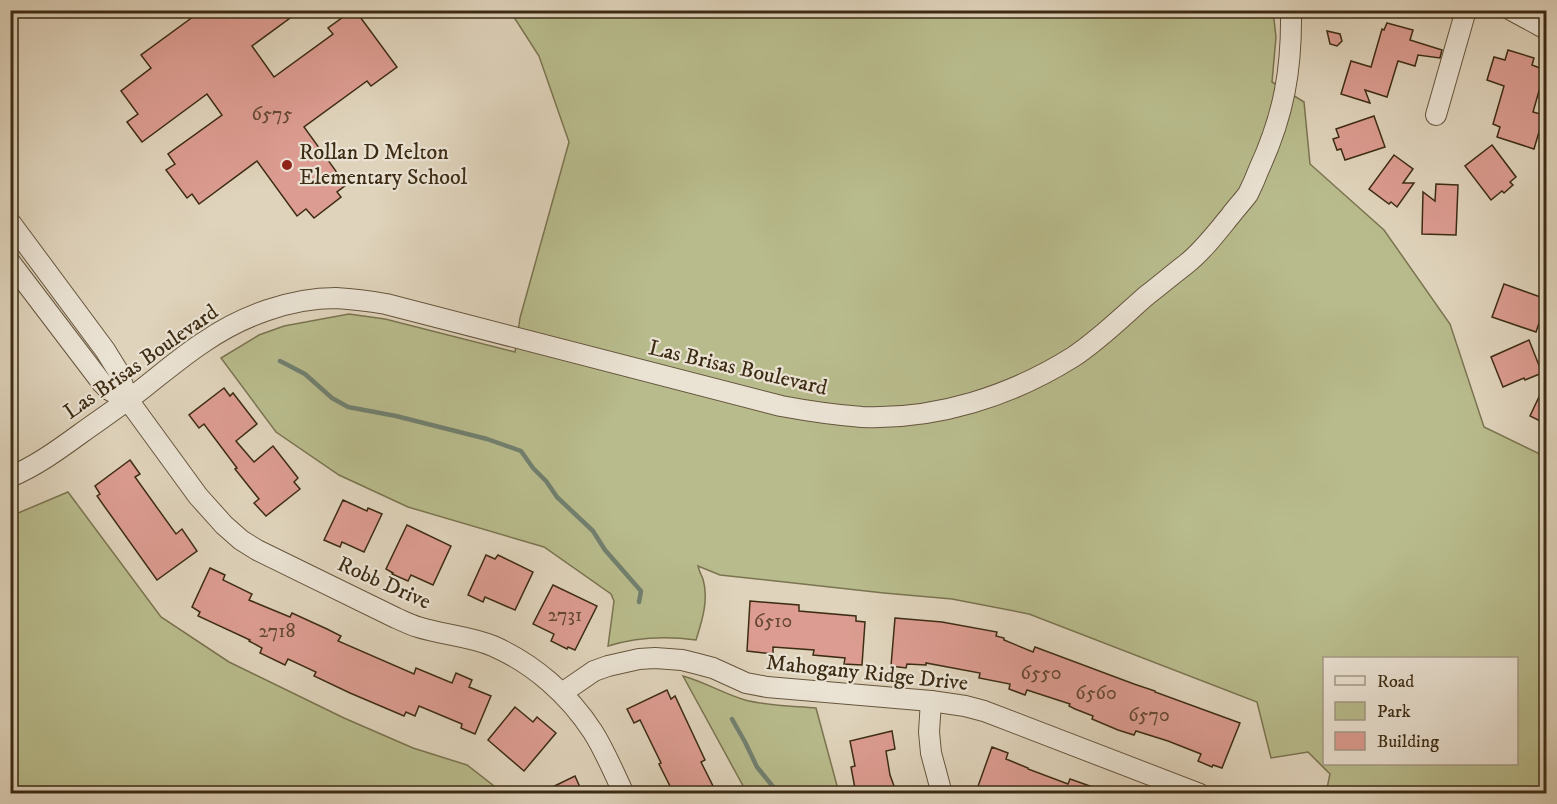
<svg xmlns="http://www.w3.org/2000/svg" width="1557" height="804" font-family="'IM FELL DW Pica',serif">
<rect width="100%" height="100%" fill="#dfd3bb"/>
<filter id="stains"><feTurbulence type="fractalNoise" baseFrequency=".00333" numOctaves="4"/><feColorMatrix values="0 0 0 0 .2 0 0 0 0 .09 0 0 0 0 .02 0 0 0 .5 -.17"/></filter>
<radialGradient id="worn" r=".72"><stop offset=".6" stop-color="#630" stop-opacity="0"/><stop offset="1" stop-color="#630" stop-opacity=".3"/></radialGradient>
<g fill="#b8bb8c" stroke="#7a7450" stroke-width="1.5" fill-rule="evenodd">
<path d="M 510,11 L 1273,11 L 1276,37 L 1272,82 L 1304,102 L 1310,164 L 1384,230 L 1450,324 L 1484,427 L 1546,457 L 1546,793 L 1326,793 L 1330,774 L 1308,752 L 1271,758 L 1257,702 L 1029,614 L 952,599 L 884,593 L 720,575 L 698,566 C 699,570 701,575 703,579 C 709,600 702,621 696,640 C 667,636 637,637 608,646 L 614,601 L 611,594 L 544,547 L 408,507 L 339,475 L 276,432 L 221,358 L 259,335 L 284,326 L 349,314 L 385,319 L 515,352 L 520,318 L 569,142 L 539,56 ZM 1324,658 L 1516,658 L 1516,764 L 1324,764 Z"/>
<polygon points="68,492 161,617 229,662 344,718 413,748 467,765 503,793 11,793 11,516"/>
<path d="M 683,676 C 705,682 724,694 745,700 C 768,706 793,706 816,708 L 839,793 L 747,793 Z"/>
</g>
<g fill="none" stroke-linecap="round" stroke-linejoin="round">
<g stroke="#71806f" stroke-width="4.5">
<polyline points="280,361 305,374 332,398 348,407 396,416 487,439 521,451 533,468 546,481 557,497 593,531 605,550 641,591 639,602"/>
<polyline points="732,719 745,742 757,767 779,794"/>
</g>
</g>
<g fill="#dc9c91" stroke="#3d2c14" stroke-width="1.5">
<polygon points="210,10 301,10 252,46 274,77 333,34 328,28 353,10 355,10 397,67 371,86 367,81 304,127 346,185 337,192 341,197 314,218 306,209 297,216 257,161 199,204 192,194 187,198 166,170 175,164 168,154 222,115 207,94 142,142 127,122 138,114 121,91 151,68 141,55 201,11 204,15"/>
<polygon points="1387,23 1413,30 1410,40 1442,50 1440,58 1418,55 1415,66 1398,61 1387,97 1365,90 1370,103 1341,94 1351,61 1371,67 1382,29 1384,30"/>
<polygon points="1327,31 1340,34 1342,41 1337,46 1330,44"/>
<polygon points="1508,50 1534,58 1532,65 1545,70 1533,112 1544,115 1534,149 1497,137 1500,127 1493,124 1504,86 1487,80 1494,57 1505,60"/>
<polygon points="1374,116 1385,147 1345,160 1341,149 1337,150 1333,139 1339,137 1336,129"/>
<polygon points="1492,145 1516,177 1510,182 1513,185 1504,193 1502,191 1491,200 1465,166"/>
<polygon points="1394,155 1413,169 1403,183 1414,183 1397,207 1391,202 1389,204 1369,189"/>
<polygon points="1436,184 1458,185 1456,235 1422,234 1423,192 1435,201"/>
<polygon points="1504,284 1546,299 1546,303 1536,332 1492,317"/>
<polygon points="1529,340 1542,373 1525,380 1524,378 1503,387 1491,357"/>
<polygon points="1546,382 1546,424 1530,416"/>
<polygon points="224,388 230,396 233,393 257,424 236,441 254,462 273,446 298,478 294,482 300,489 266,516 254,503 259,499 235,469 237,468 204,424 199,428 189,415"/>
<polygon points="130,460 140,474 135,477 176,534 182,529 197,551 157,580 97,496 100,494 95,486"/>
<polygon points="343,500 367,511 368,508 382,514 364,552 342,542 340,547 324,540"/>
<polygon points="407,525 451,546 433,585 411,575 408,581 392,574 393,573 386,569"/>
<polygon points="486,555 495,559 498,555 533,572 515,610 485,597 483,602 468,595"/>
<polygon points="210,568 225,575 223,580 252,594 249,600 290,617 292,613 327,629 341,636 338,641 414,674 416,668 452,683 456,673 472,680 469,687 491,696 475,734 461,728 462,724 419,706 415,716 406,712 404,716 350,693 314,676 316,672 288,659 285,665 260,653 262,648 249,641 250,640 198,616 200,612 192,607"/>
<polygon points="553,585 597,606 575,650 568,647 567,649 551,641 554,634 533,624"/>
<polygon points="750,601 799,605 799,611 856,616 856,621 865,622 862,665 844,664 845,658 813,655 814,650 773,647 773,654 747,651"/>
<polygon points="895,618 942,622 997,632 996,636 1004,638 1004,640 1033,652 1035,647 1134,684 1155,691 1155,692 1240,723 1222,768 1213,765 1212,767 1198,761 1201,754 1168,741 1136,731 1134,735 1118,730 1092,719 1093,716 1075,709 1069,706 1070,704 1027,690 1025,695 1009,689 1010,684 979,678 980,673 926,663 926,665 907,664 906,668 891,666"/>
<polygon points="667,690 671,699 675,696 705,760 701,762 713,786 697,794 674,794 659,764 661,763 640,720 634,723 627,709"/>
<polygon points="515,707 533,722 537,717 556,733 524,771 488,740"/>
<polygon points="892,731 895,749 886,751 890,775 897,794 856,794 851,767 855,766 850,741"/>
<polygon points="992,747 1008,753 1006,759 1028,768 1028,769 1068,784 1070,779 1107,792 1107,794 989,794 977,789"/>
<polygon points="575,776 583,794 538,794"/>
</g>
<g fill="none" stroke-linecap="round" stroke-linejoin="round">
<g stroke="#66563e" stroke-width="22">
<g id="minor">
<polyline points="1511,10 1546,29"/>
<polyline points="1436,115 1466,10"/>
<path d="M 10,222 L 105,350 L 118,371 L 128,400 L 198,496 L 224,525 L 241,540 L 257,550 L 396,618 C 403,621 411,625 418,627 C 443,635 469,636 493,646 C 534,664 569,695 593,732 C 605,751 614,773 624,794"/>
<polyline points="10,262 102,383 109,390 128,400"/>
<path d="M 10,477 C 36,466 58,450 80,434 C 102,418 125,403 146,386 C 165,371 184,355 204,342 C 242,316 290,298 336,298 C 353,299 369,301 386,304 L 781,406 C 808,411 835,415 862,417 C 936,420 1011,396 1073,357 C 1099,340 1122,317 1146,296 C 1159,286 1172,275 1185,265 C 1203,251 1217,232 1231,215 C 1236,208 1243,201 1248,194 C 1252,186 1256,177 1259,169 C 1284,115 1292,69 1291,10"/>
<polyline points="562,693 594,671 608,666 639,659 655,658 682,660 698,664 713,668 746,683 767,687 931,701 965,706 984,711 1200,794"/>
<polyline points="931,701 929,732 931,753 942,794"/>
</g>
</g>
<use href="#minor" stroke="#eae2d3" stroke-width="20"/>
</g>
<circle fill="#8f2418" stroke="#eae2d3" stroke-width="2" cx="287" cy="165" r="6"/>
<g text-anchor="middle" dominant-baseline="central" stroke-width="4.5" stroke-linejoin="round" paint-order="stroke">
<g font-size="20" fill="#654833">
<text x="272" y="114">6575</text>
<text x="565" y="615">2731</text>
<text x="773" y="621">6510</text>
<text x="277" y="631">2718</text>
<text x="1041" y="673">6550</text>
<text x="1096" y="693">6560</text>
<text x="1149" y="715">6570</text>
</g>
<g font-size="22" fill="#3d2c14" stroke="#eae2d3" text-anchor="start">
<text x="299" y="152">Rollan D Melton<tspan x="299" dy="25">Elementary School</tspan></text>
</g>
<g font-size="22" fill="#3d2c14" stroke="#eae2d3">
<text transform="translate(141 362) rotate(-35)">Las Brisas Boulevard</text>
<text transform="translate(738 368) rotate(13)">Las Brisas Boulevard</text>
<text transform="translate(384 583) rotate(24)">Robb Drive</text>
<text transform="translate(867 673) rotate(6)">Mahogany Ridge Drive</text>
</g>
</g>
<rect width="1557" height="804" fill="none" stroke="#dfd3bb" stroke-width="36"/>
<rect x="12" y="12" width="1533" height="780" fill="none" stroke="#3d2c14" stroke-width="3"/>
<rect x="18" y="18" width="1521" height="768" fill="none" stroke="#3d2c14" stroke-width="1.5"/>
<rect x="1323" y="657" width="195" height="108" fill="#eae2d3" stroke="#a59987" stroke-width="1.5"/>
<rect x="1335" y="676" width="30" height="9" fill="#eae2d3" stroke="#a59987" stroke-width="1.5"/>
<text x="1377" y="687" font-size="18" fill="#3d2c14">Road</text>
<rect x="1335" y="702" width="30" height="18" fill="#b8bb8c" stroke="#a59987" stroke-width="1.5"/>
<text x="1377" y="717" font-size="18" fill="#3d2c14">Park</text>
<rect x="1335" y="732" width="30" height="18" fill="#dc9c91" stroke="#a59987" stroke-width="1.5"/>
<text x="1377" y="747" font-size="18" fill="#3d2c14">Building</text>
<rect width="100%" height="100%" filter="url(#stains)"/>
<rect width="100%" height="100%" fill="url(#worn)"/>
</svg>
